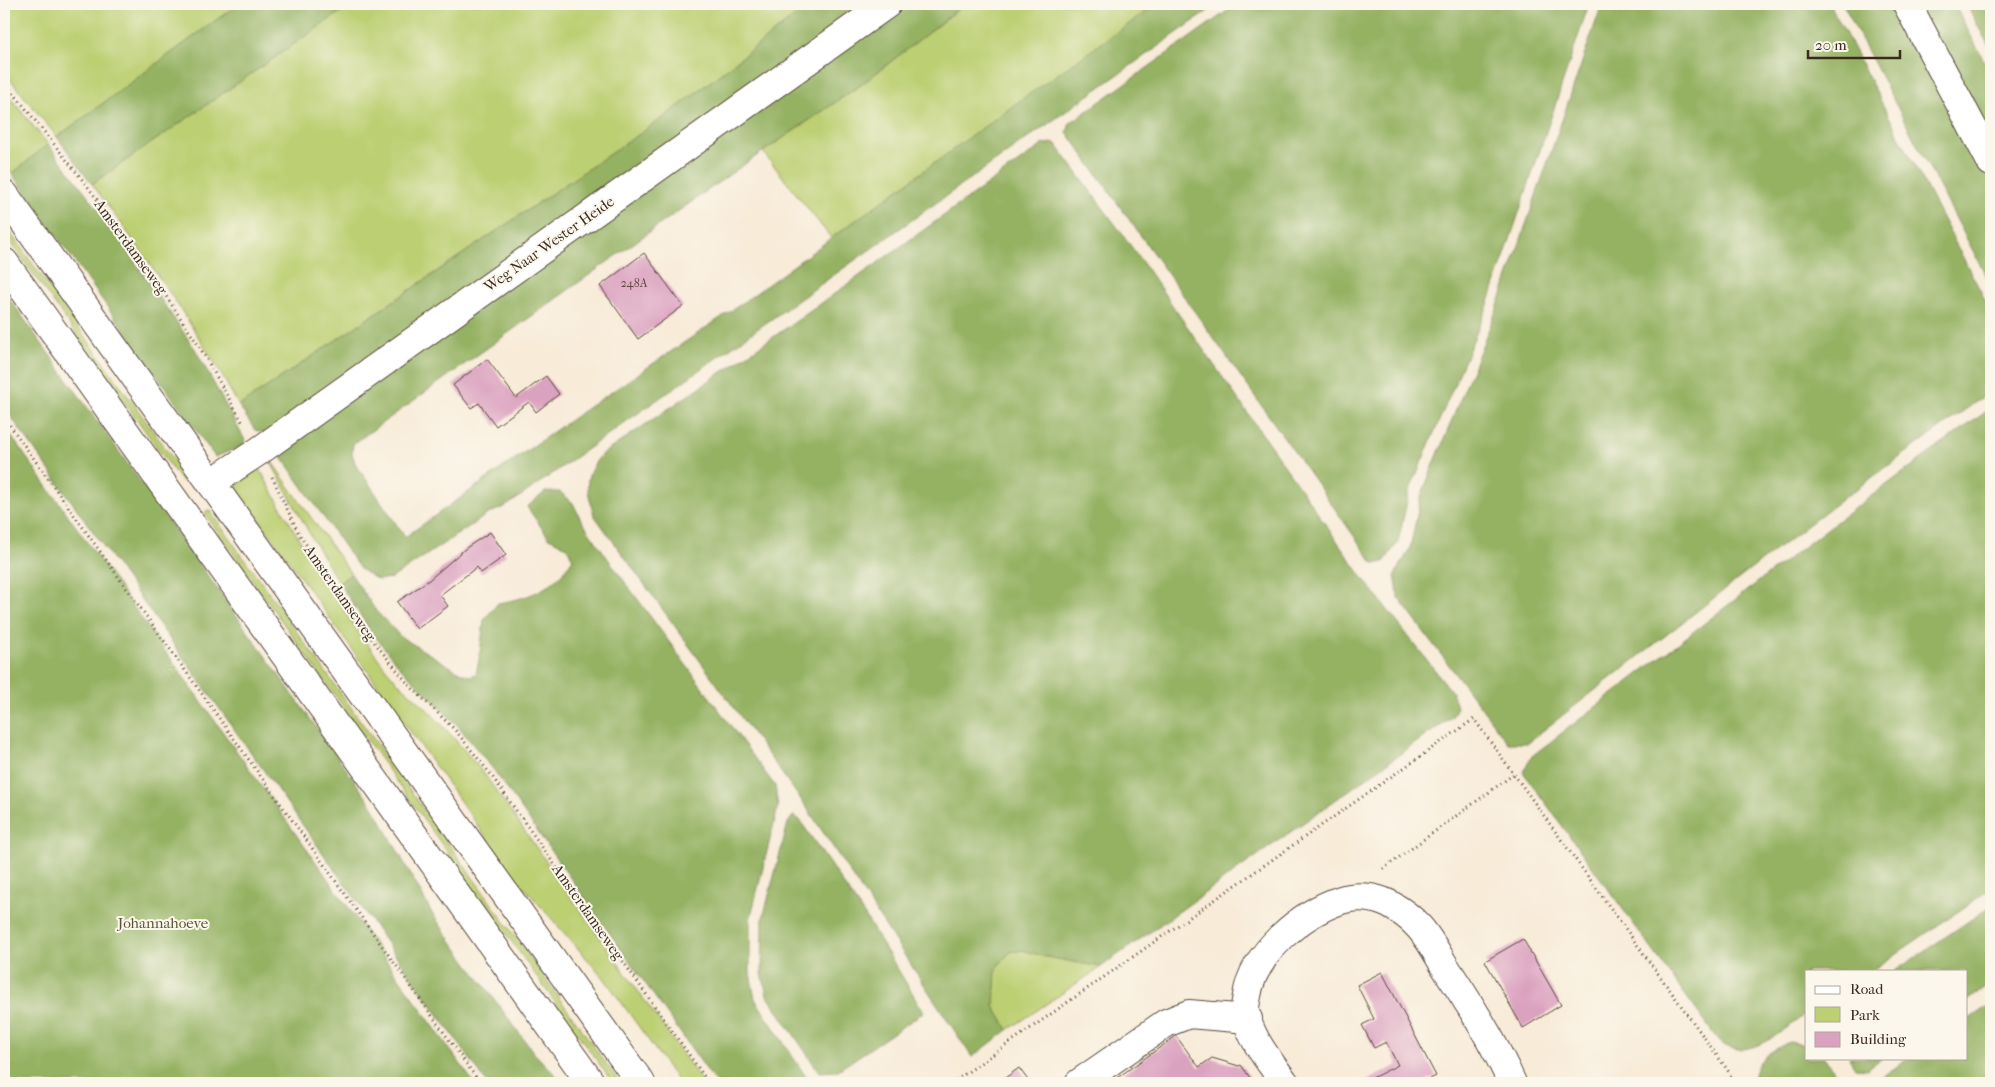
<svg xmlns="http://www.w3.org/2000/svg" width="1995" height="1087" font-family="'IM FELL French Canon',serif">
<style>
.green{fill:#bccf72;stroke:#7c7c48}
.forest{fill:#95b264;stroke:#686e41}
.building{fill:#dba2c0}
.lines{fill:none;stroke-linecap:round;stroke-linejoin:round}
.minor-casing{stroke:#57473a;stroke-width:30}
.major-casing{stroke:#57473a;stroke-width:30}
.path{stroke:#57473a;stroke-width:3;stroke-dasharray:1 4;stroke-linecap:butt}
.minor{stroke:#fff;stroke-width:28}
.major{stroke:#fff;stroke-width:28}
.labels{text-anchor:middle;dominant-baseline:central;stroke-width:4;stroke-linejoin:round;paint-order:stroke}
.number-label{font-size:12px;fill:#634846}
.street-label{font-size:15px;fill:#3b2a1e;stroke:#fbf7ec}
.park-label{font-size:15px;fill:#5b5333;stroke:#fbf7ec}
</style>
<rect width="100%" height="100%" fill="#fbf7ec"/>
<filter id="ink" filterUnits="userSpaceOnUse"><feTurbulence type="fractalNoise" baseFrequency=".02" numOctaves="2"/><feDisplacementMap in="SourceGraphic" scale="10" xChannelSelector="R" yChannelSelector="G"/><feConvolveMatrix kernelMatrix="1 2 1 2 8 2 1 2 1" color-interpolation-filters="sRGB"/></filter>
<filter id="wash" filterUnits="userSpaceOnUse"><feTurbulence type="fractalNoise" baseFrequency=".0096" numOctaves="4" result="noise"/><feDisplacementMap in="SourceGraphic" scale="20" xChannelSelector="R" yChannelSelector="G"/><feGaussianBlur stdDeviation="1.12" result="paint"/><feColorMatrix in="noise" values="0 0 0 0 0 0 0 0 0 0 0 0 0 0 0 0 0 1.4 0 .05"/><feComposite in="paint" operator="in"/></filter>
<g filter="url(#wash)">
<rect width="100%" height="100%" fill="#f8ebd8"/>
<path class="green" d="M4 4H238L57 137 4 72Z
M352 4H811L663 118 239 406C197 328 145 256 92 184Z
M965 4H1157L831 238 763 152 862 84Z
M4 90 48 144 12 174 4 163Z
M4 224 186 477 185 480 181 481 4 233Z
M267 455 351 574 339 583 313 540Z
M256 462C295 534 336 605 387 670 397 683 410 693 422 704 444 727 465 750 485 775L703 1083H679L604 978 513 875 236 487 242 476Z
M207 510 210 511 620 1083H613L205 514Z
M1023 950 1042 956 1101 967 1008 1030 994 1006 996 968 1010 952Z"/>
<path class="forest" d="M238 4H352L92 184 57 137Z
M811 4H874L267 434 255 430 239 406 663 118Z
M900 4H965L862 84 736 170 353 444 352 453 355 463 405 537 573 418 741 304 1018 102 1157 4H1218L508 505 488 514 392 578 378 580 360 569 276 449Z
M1237 4H1589L1488 305 1409 492 1398 542 1384 562 1374 564 1067 132 1070 123Z
M1602 4H1830L1991 311V391L1826 511 1527 743H1508L1399 599 1395 575 1410 548 1421 496 1497 309Z
M1843 4H1896L1991 181V285Z
M1915 4H1954L1991 74V148Z
M1966 4H1991V50Z
M1055 143 1126 239 1365 581 1452 692 1457 707 1452 717 1101 967 1042 956 1023 950 1010 952 996 968 994 1006 1008 1030 972 1057 807 808 594 515C587 487 582 479 601 455L795 322 1044 144Z
M48 144 102 214 195 349 247 444 215 457 12 174Z
M4 291 374 808 433 915 452 942 534 1053 563 1083H487L4 407Z
M1991 408V889L1871 971H1806V1014C1785 1028 1755 1057 1728 1047 1724 1046 1721 1042 1718 1040L1523 772 1532 756 1836 522Z
M4 426 474 1083H4Z
M545 492H560L573 503 581 520 611 563 775 786 778 807 750 920V973L755 999 810 1083H716L493 769 458 726 398 665 370 630 339 583 351 574 376 611 401 637 461 673 470 676 476 674 479 660 484 620 498 603C530 598 555 588 573 559L567 547 549 538 527 507Z
M793 816 799 819 865 916 924 1012 837 1071 819 1072 767 995 762 974 763 918 788 823Z
M1991 906V984L1966 1001V971H1895Z
M1991 1004V1083H1873L1909 1058H1966V1021Z
M1789 1042 1806 1045V1058H1824L1843 1083H1752C1756 1058 1768 1053 1789 1042Z
M1849 1058H1882L1867 1069 1855 1068Z"/>
<g id="blocks">
<path class="building" d="M644 253 683 306 638 339 600 286Z
M487 359 516 398 546 376 559 394 536 412 529 402 496 426 479 403 471 408 453 385Z
M490 532 506 555 481 573 477 567 440 595 448 606 417 629 397 602 429 580 466 548Z
M1523 939 1561 1005 1523 1028 1485 961Z
M1382 972 1436 1076 1422 1083H1362L1398 1065 1386 1042 1374 1048 1362 1025 1374 1019 1357 985Z
M1176 1036 1199 1067 1212 1058 1239 1066 1241 1065 1254 1083H1110Z
M1019 1068 1030 1083H998Z"/>
</g>
</g>
<g filter="url(#ink)">
<use href="#blocks" fill-opacity="0" stroke="#57473a" stroke-width="1"/>
<g class="lines">
<g class="minor-casing">
<path id="minor" d="M1907 4 1991 162
M211 483 259 451 887 4
M1079 1083 1166 1023 1189 1014 1248 1019
M1285 1083C1270 1062 1249 1037 1245 1011 1245 1006 1246 1000 1247 996 1253 953 1302 913 1341 900 1356 895 1375 897 1389 904 1400 910 1411 918 1419 927 1429 938 1437 953 1444 965 1469 1003 1494 1042 1512 1083"/>
</g>
<g class="major-casing">
<path id="major" d="M4 194 641 1083
M4 262 591 1083"/>
</g>
<path class="path" d="M4 81 88 187 156 281 199 346 244 425
M4 417 480 1083
M272 477 299 534 366 632 409 685 455 730 489 772 709 1083
M1383 869 1514 774
M952 1083 1474 719 1737 1083"/>
<use href="#minor" class="minor"/>
<use href="#major" class="major"/>
</g>
</g>
<g class="labels">
<g class="number-label">
<text x="634" y="283">248A</text>
</g>
<g class="street-label">
<text transform="translate(549 244) rotate(-35)">Weg Naar Wester Heide</text>
<text transform="translate(131 247) rotate(54)">Amsterdamseweg</text>
<text transform="translate(340 593) rotate(55)">Amsterdamseweg</text>
<text transform="translate(588 912) rotate(55)">Amsterdamseweg</text>
</g>
<g class="park-label">
<text x="163" y="923">Johannahoeve</text>
</g>
</g>
<rect width="1995" height="1087" fill="none" stroke="#fbf7ec" stroke-width="20"/>
<rect x="1805" y="970" width="162" height="90" fill="#fbf7ec" stroke="#aea59a"/>
<rect x="1815" y="986" width="25" height="8" fill="#ffffff" stroke="#aea59a"/>
<text x="1850" y="994" font-size="15" fill="#3b2a1e">Road</text>
<rect x="1815" y="1007" width="25" height="15" fill="#bccf72" stroke="#aea59a"/>
<text x="1850" y="1020" font-size="15" fill="#3b2a1e">Park</text>
<rect x="1815" y="1032" width="25" height="15" fill="#dba2c0" stroke="#aea59a"/>
<text x="1850" y="1044" font-size="15" fill="#3b2a1e">Building</text>
<path d="M1808 50v8h92v-8" fill="none" stroke="#3b2a1e" stroke-width="2.5"/>
<text x="1815" y="50" font-size="15" fill="#3b2a1e" stroke="#fbf7ec" stroke-width="4" paint-order="stroke">20 m</text>
</svg>
